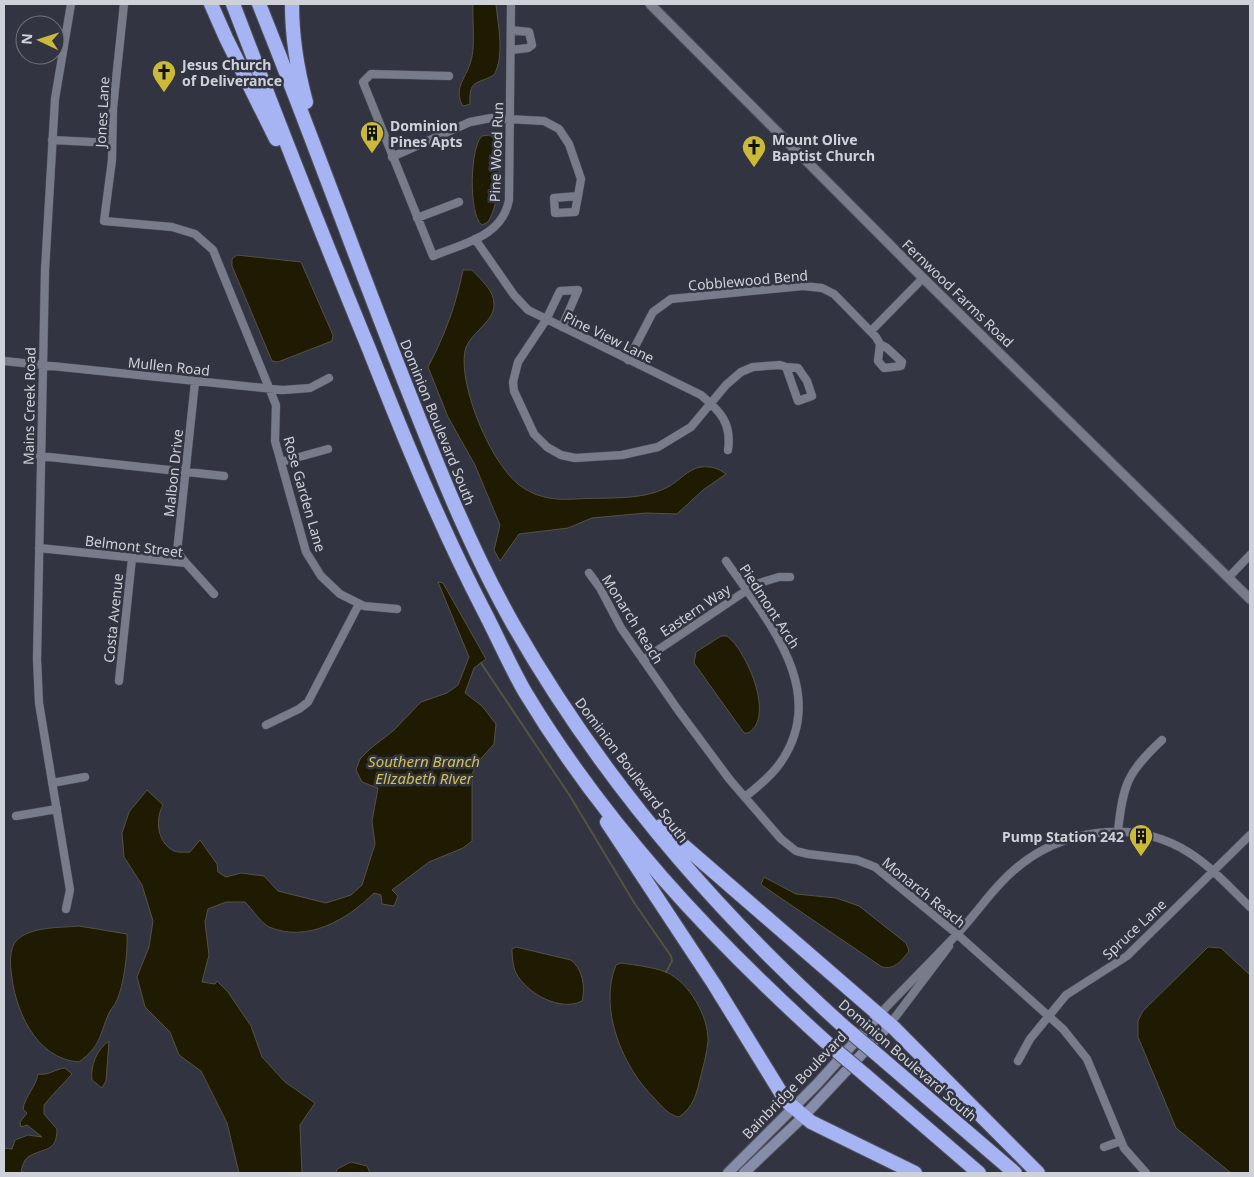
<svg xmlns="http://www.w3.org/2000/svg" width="1254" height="1177" font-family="'Noto Sans',sans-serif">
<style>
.water{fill:#1f1b03;stroke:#545243}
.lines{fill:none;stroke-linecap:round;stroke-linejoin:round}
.stream{stroke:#545243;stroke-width:2}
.minor-casing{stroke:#50525d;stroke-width:9}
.tertiary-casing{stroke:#50525d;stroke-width:11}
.secondary-casing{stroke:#50525d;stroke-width:12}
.motorway-casing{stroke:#50525d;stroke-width:16}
.minor{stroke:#787c8a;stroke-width:8}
.tertiary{stroke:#787c8a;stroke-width:9}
.secondary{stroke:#868daa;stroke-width:10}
.motorway{stroke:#a6b4f4;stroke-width:14}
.motorway-bridge-casing{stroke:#50525d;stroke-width:16;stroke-linecap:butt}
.motorway-bridge{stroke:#a6b4f4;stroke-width:14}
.labels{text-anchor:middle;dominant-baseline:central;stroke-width:5;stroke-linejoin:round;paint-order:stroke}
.poi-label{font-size:14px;font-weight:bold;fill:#cfd1d9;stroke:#323541;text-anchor:start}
.street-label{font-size:14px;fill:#cfd1d9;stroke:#323541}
.water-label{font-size:15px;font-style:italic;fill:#d1c14f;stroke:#323541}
</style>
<rect width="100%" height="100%" fill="#323541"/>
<path class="water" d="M473 4H496C498 26 505 55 494 75 476 85 469 79 470 104L464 106 462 105C454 88 465 79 470 64 476 48 472 21 473 4Z
M489 135 495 138C502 159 500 203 488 222L482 225C468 215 470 146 482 136Z
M237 255 301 262 333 335 332 341 278 362 272 361 232 266V259Z
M463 270H472C481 280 494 290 494 304 495 322 468 334 465 351 458 386 493 471 525 489 542 499 557 500 576 499 604 497 640 501 666 488 677 483 689 468 701 467 711 466 718 468 726 474L703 490 677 514 646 513 592 518 568 528 519 534 500 561 494 550 500 525 475 465 448 417 428 367C445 335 456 305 463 270Z
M438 582 443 583 486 659 474 668 465 693 482 706 496 724 494 744 478 762 472 774V841L463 848 429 862 392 890 398 896 394 906 382 904 381 895 374 893C347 920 307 943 269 927 261 923 252 909 245 902H226L208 909 205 922 209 955 202 982 215 984 217 981 228 992 251 1026 262 1057 285 1082 315 1103 300 1125 302 1173H239L227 1123 201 1071 179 1055 170 1032 145 1007 137 977 149 947 153 921 142 885 124 857 122 833 129 812 147 790 163 805C155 819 157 843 174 851 178 853 185 852 190 852L200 840 217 864 218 872 226 877 241 873 264 876 278 891 326 903 351 895 362 885 375 844 372 821 378 788 362 782 356 770 360 759 371 748 393 731 421 702 447 693 458 685 469 657Z
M721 636H727C746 650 776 717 748 733H744L694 663 696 652Z
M764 877 796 894 836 898 859 906 906 943 909 951C902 960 895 970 882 967L763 886 761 884Z
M79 926 127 934C128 951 124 985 117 1000 115 1005 111 1009 109 1013 99 1036 101 1046 79 1062 35 1059 14 1008 11 970 10 961 10 948 16 941 30 926 60 928 79 926Z
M516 947 571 960C582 968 586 987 582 1001 561 1012 527 994 516 973 513 967 512 956 512 949Z
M1208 947 1221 948 1250 975V1173H1231L1176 1128 1138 1037V1021L1143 1011Z
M621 963C636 965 652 967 666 972 689 982 709 1017 708 1041 707 1052 704 1064 701 1075 697 1092 694 1107 679 1117 668 1115 662 1106 655 1099 623 1068 598 1009 616 965Z
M109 1041 106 1081 102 1088 92 1080C90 1066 97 1049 109 1041Z
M65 1068 72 1074C62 1085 53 1094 44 1105V1114L57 1129C57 1153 44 1147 28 1157 24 1160 22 1167 21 1171L26 1173H4V1148L12 1149 15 1140 28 1135 42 1137 27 1125 21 1127 20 1122 27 1113 23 1109C25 1096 36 1087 38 1074 48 1076 55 1069 65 1068Z
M351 1162 367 1166 370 1173H336L337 1169Z"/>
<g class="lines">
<path class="stream" d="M481 663 570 796 635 904 671 956 672 961 666 972"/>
<g class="minor-casing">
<path id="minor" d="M124 4 113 108 112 160 104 221 172 227 195 234 213 250 276 405 275 441 306 552 321 576 340 594 364 606 397 609
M511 50 528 48 532 45 529 32 511 30
M449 76 371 74 363 82 433 256C464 243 502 237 509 200L511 4
M52 140 112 143
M392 157 470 122 491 118 544 121 559 129 569 144 581 179 578 196 554 198 555 213 575 212 578 196
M417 218 459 202
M475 239 514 295 528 310 701 395C720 411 732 423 728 450
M562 327 578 290 560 291 546 320 518 362 513 382 514 391 534 434 547 447 561 455 575 458 622 455 658 447 691 427 726 385 741 372 753 367 780 365 786 367 798 401 812 396 807 381 798 368 786 367
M871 331 923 278
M628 360 653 312 671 299 803 286 822 288 834 294 876 337 880 344 878 361 884 368 901 366 902 362 887 348 880 344
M4 361 283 390 310 388 329 378
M40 456 224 476
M281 462 328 449
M39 548 186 563 214 594
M726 561C766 619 833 693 778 766 769 778 757 787 745 797
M186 563 177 552 195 382
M589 573 600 588 621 628 678 710 730 780 781 839 796 851 808 854 857 860 875 867 957 934 1063 1029 1087 1059 1124 1148 1146 1173
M1228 578 1250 555
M643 660 756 584 779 577H790
M119 681 132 558
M266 725 299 709 308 702 359 604
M52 783 85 777
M16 816 57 809
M1118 831C1123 783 1128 772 1162 740
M66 909 70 890 39 703 37 659 45 270 55 99 71 4
M879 1015C905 987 932 961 958 933 977 913 992 889 1013 871 1060 829 1133 818 1188 852 1211 866 1231 889 1250 907
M890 1024 949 946
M1018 1061 1030 1039 1066 995 1127 956 1250 835
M1104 1147 1121 1141"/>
</g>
<g class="tertiary-casing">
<path id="tertiary" d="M650 4 923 278 1250 599"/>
</g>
<g class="secondary-casing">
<path id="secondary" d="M728 1173 817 1084 879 1015
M744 1173 803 1117 890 1024"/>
</g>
<g class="motorway-casing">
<path id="motorway" d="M211 4 226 38 276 139
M233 4C277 119 322 235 369 349 404 438 440 526 484 611 498 638 510 666 525 692 605 825 712 939 826 1042
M259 4C309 128 354 254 403 378 436 462 469 546 513 624 600 777 711 907 842 1025
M292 4C292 38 297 69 306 102
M607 822 714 984 786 1101 811 1122 915 1173
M661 826 893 1027 1038 1173
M880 1057 1015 1173
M864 1074 979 1173"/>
</g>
<use href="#minor" class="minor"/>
<use href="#tertiary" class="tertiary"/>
<use href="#secondary" class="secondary"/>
<use href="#motorway" class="motorway"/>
<g class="motorway-bridge-casing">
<path id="motorway-bridge" d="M842 1025 880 1057
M826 1042 864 1074"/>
</g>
<use href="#motorway-bridge" class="motorway-bridge"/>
</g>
<defs>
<g id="church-pin" transform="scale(1.25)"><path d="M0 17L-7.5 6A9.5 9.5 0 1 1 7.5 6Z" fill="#cbba39" stroke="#323541"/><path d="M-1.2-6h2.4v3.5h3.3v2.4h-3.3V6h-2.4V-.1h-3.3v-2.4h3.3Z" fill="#111"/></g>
<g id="building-pin" transform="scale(1.25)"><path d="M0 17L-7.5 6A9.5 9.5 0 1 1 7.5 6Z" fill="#cbba39" stroke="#323541"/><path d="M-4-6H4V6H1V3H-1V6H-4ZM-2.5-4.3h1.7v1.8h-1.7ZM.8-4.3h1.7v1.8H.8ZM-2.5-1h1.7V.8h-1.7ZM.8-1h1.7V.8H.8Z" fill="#111"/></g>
</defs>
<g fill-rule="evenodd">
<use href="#church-pin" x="164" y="72"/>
<use href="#building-pin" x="372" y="133"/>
<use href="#church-pin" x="754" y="147"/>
<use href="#building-pin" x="1141" y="836"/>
</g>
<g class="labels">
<g class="poi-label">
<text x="182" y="64">Jesus Church<tspan x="182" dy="16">of Deliverance</tspan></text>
<text x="390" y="125">Dominion<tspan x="390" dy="16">Pines Apts</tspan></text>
<text x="772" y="139">Mount Olive<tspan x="772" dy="16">Baptist Church</tspan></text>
<text x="1124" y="836" text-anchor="end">Pump Station 242</text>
</g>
<g class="street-label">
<text transform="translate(102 112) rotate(-87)">Jones Lane</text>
<text transform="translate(496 152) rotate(-88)">Pine Wood Run</text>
<text transform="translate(748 280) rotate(-5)">Cobblewood Bend</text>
<text transform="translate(958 293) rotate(44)">Fernwood Farms Road</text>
<text transform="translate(609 337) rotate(26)">Pine View Lane</text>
<text transform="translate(169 366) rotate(6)">Mullen Road</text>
<text transform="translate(29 406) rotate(-89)">Mains Creek Road</text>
<text transform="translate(438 422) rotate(68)">Dominion Boulevard South</text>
<text transform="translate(173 473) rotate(-84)">Malbon Drive</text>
<text transform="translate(305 494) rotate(74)">Rose Garden Lane</text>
<text transform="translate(134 546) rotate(7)">Belmont Street</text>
<text transform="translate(770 606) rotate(57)">Piedmont Arch</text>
<text transform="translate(695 610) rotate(-34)">Eastern Way</text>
<text transform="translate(113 618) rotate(-84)">Costa Avenue</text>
<text transform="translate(633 619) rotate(58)">Monarch Reach</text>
<text transform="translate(632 770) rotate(53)">Dominion Boulevard South</text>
<text transform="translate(924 892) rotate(39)">Monarch Reach</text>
<text transform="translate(1134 929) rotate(-43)">Spruce Lane</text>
<text transform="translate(908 1060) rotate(41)">Dominion Boulevard South</text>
<text transform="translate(794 1085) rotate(-46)">Bainbridge Boulevard</text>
</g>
<g class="water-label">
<text x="424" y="761">Southern Branch<tspan x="424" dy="17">Elizabeth River</tspan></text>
</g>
</g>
<rect width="1254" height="1177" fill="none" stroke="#cfd1d9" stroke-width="10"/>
<g transform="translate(40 40) rotate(274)"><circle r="24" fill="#323541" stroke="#71737e"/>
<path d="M0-4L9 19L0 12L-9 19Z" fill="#cbba39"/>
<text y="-8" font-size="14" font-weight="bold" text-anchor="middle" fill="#cfd1d9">N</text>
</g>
</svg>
